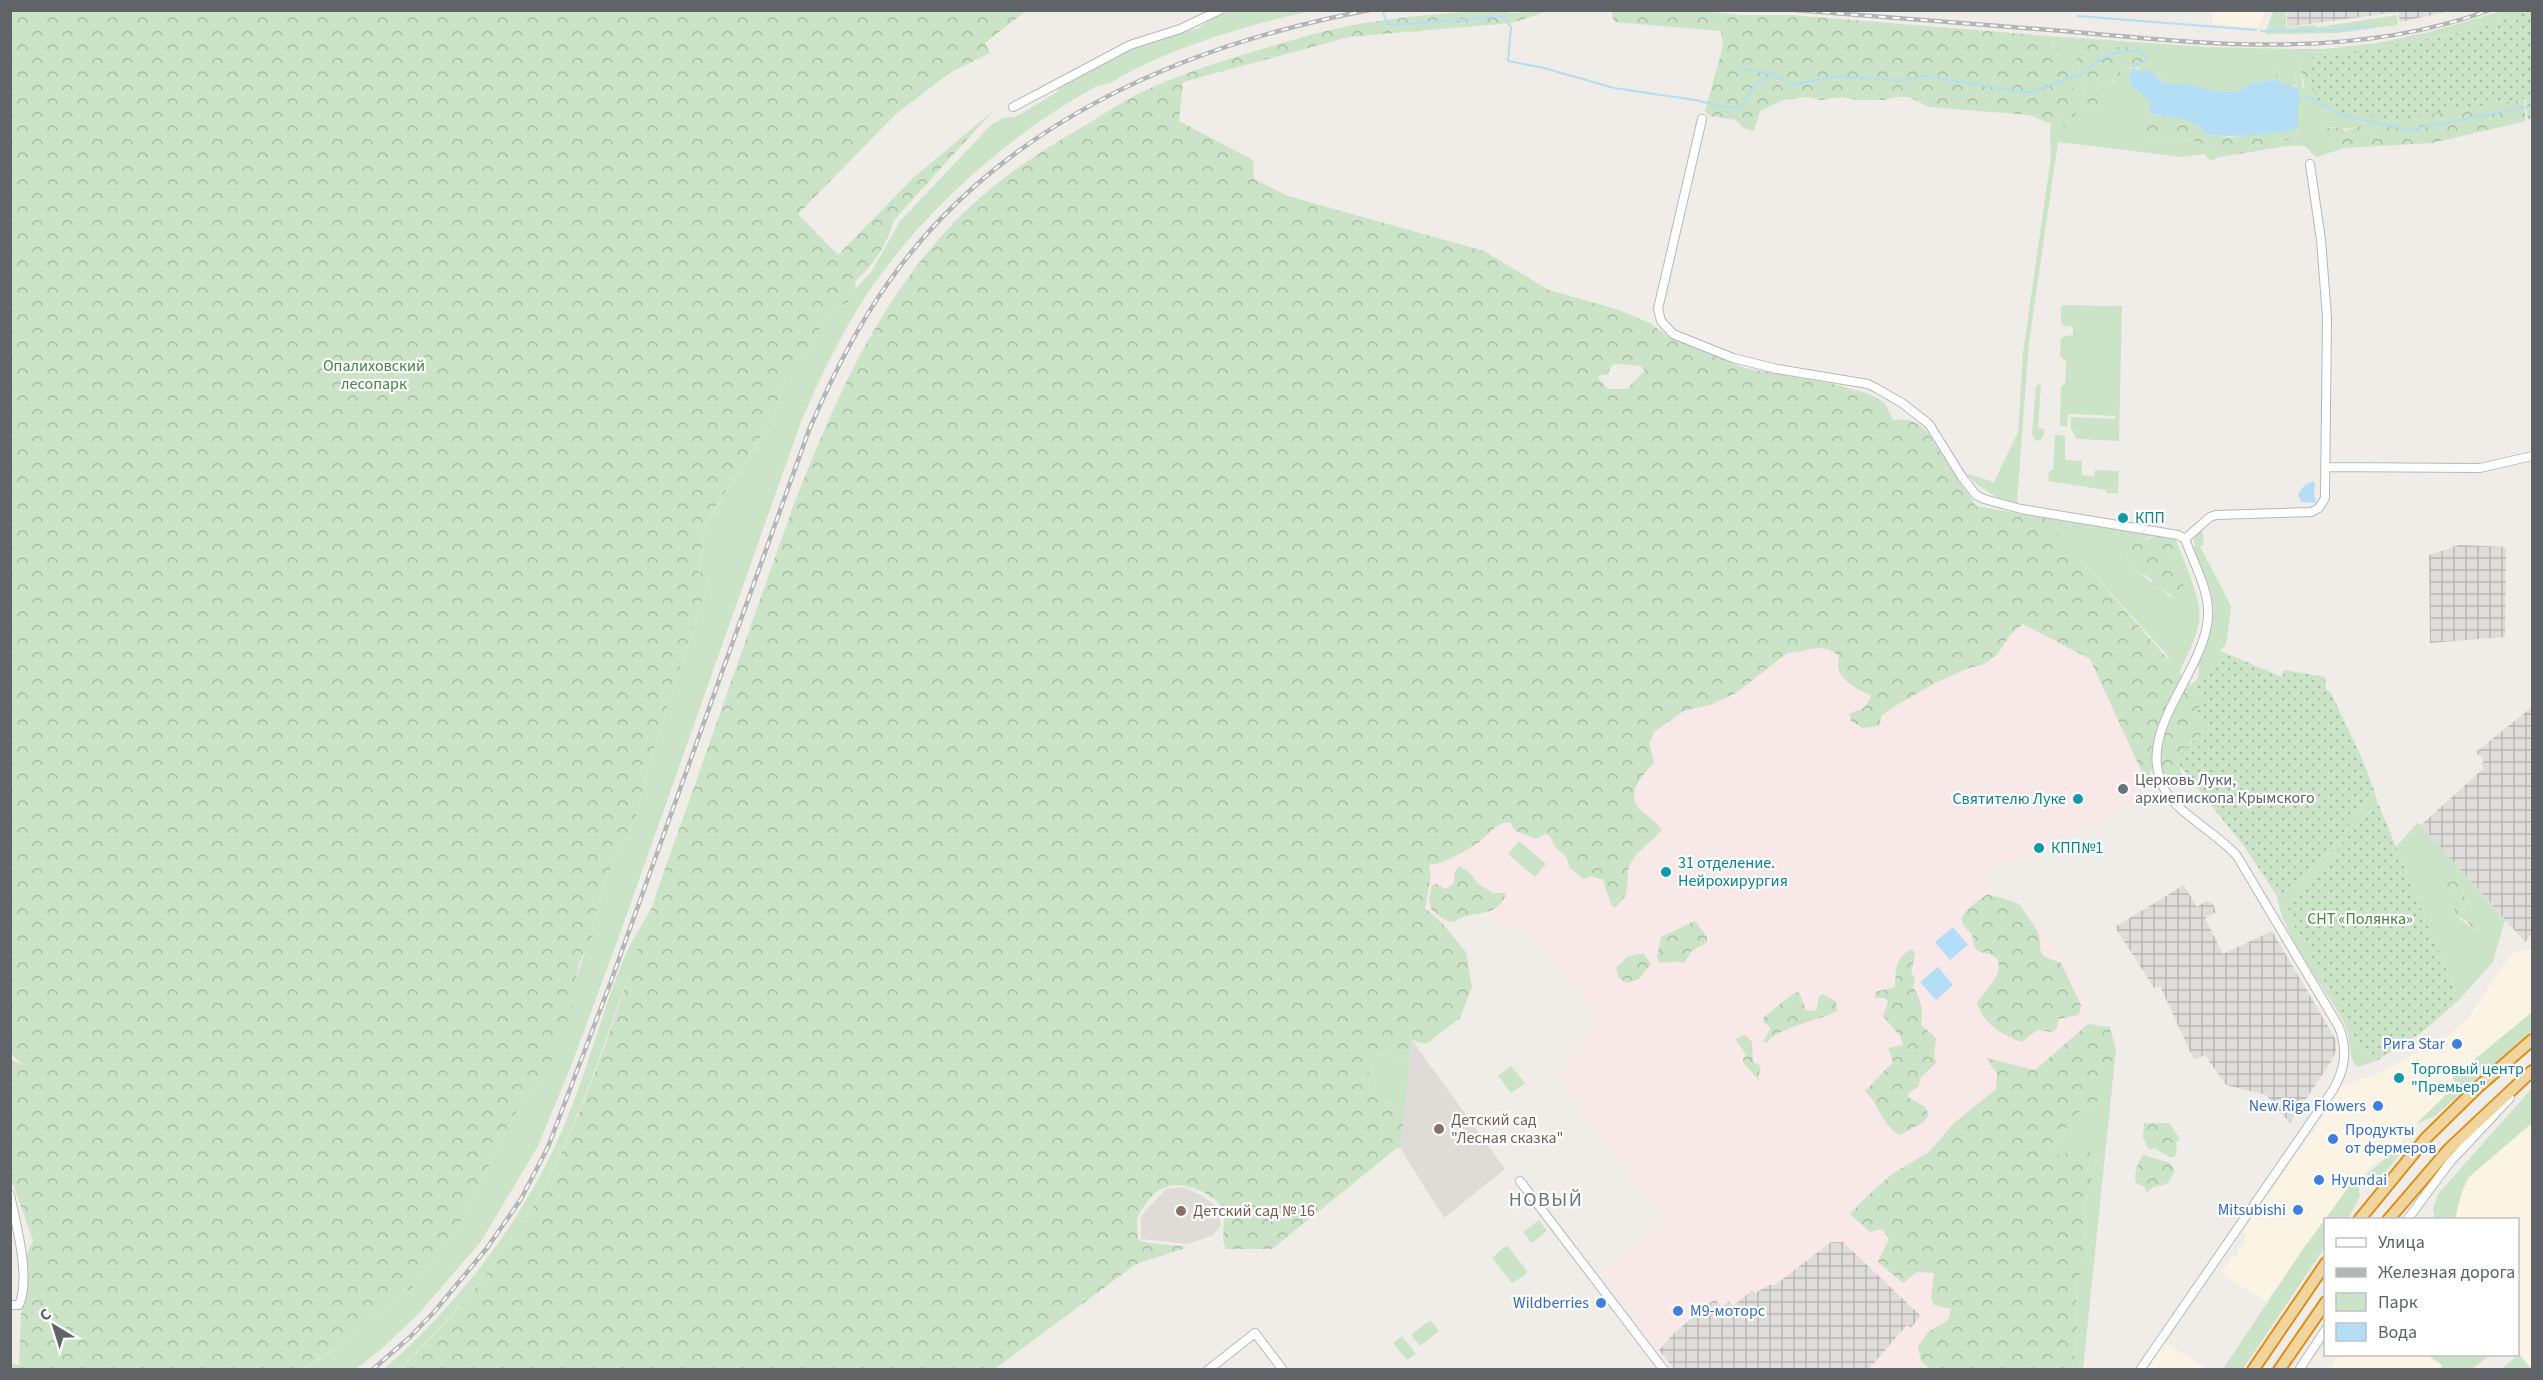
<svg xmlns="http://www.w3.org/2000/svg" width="2543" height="1380" font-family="'Source Sans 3',sans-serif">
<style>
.commercial{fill:#fbf3e3}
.industrial{fill:url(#industrial-grid)}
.education{fill:#dfdcd7}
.medical{fill:#f9e8e8}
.green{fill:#cbe4c8;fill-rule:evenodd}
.forest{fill:url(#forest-crowns);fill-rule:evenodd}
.garden{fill:url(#garden-dots)}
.water{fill:#b3def5}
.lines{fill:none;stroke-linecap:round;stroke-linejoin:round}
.stream{stroke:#b3def5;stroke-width:2}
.minor-casing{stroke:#b5b8bb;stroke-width:10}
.highway-casing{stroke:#dc8f1c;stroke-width:14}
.minor{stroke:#fff;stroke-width:8}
.highway{stroke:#f1d59e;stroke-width:10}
.rail-casing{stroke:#b4b5b5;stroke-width:4.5}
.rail{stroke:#fff;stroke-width:2;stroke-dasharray:7;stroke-linecap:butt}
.culture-dot{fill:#0f9aa8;stroke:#fff;stroke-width:2}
.worship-dot{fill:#6b7280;stroke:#fff;stroke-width:2}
.shop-dot{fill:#3f7fe0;stroke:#fff;stroke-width:2}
.education-dot{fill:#8d6e63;stroke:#fff;stroke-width:2}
.labels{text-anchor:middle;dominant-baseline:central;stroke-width:4.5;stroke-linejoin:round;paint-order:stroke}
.park-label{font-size:16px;fill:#448441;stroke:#fff}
.culture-label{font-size:16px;fill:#0d838f;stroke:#fff;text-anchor:start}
.worship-label{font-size:16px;fill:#5b616d;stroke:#fff;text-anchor:start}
.shop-label{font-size:16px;fill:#366cbe;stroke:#fff;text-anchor:end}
.education-label{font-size:16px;fill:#785e54;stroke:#fff;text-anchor:start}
.quarter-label{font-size:20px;letter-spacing:1.5px;fill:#717579;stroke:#fff}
</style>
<defs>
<pattern id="industrial-grid" width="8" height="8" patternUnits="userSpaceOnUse" patternTransform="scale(1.5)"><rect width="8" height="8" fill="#dfddda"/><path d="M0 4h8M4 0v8" fill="none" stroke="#b8b7b5"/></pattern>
<pattern id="forest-crowns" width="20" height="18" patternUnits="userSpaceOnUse" patternTransform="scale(1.5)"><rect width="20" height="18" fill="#cbe4c8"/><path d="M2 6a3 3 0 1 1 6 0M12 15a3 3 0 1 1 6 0" fill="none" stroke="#a8bca6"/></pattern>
<pattern id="garden-dots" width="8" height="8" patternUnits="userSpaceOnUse" patternTransform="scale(1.5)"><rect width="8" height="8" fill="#cbe4c8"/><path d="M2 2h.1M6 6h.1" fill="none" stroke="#a8bca6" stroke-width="1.8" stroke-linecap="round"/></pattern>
</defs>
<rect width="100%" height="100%" fill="#f0ede9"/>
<path class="commercial" d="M2213 11V10L2266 11 2258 28 2213 24Z
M2532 949V1012L2453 1078 2457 1083 2394 1149 2351 1183 2266 1302 2221 1273 2233 1256H2237L2238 1248 2244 1245 2246 1231 2244 1229 2321 1120 2324 1115 2323 1113 2340 1087 2379 1073 2423 1049 2427 1052 2467 1020 2504 964 2515 952Z
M2532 1123V1369L2518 1352V1220H2438L2469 1177Z
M2165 1342 2207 1369H2147Z
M2340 1354 2435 1355 2447 1370H2332L2330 1368Z"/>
<path class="industrial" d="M2287 11V10L2450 11 2400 22 2398 12 2287 27Z
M2459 545 2506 547 2505 637 2430 643 2429 555Z
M2532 707V934L2525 942 2421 825 2484 768 2481 764 2484 761 2476 752Z
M2184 885 2197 907 2206 901 2213 904 2216 912 2205 918 2223 954 2272 931 2336 1040V1050L2332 1060 2290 1123 2266 1095 2226 1085 2205 1055 2194 1060 2160 986 2154 988 2115 927Z
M1831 1242H1843L1921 1316 1911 1328 1907 1325 1869 1369H1674L1659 1350 1674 1333 1712 1300H1716L1722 1307 1729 1301 1733 1306 1752 1290 1755 1293 1769 1285H1775Z"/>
<path class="education" d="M1412 1040 1505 1169 1444 1218 1400 1148Z
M1183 1187 1201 1195 1215 1205 1221 1225 1213 1235 1188 1244 1141 1239V1216L1166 1189Z"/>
<path class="medical" d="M2023 624 2090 659 2146 781 2143 796 2135 805 2058 838 2059 841 2051 845 2052 848 2030 857 2027 853 1999 864 1986 875 1984 885 1988 891 2020 903 2051 942 2079 984 2088 1024 2110 1027 2113 1031 2116 1049 2113 1084 2083 1369H1869L1907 1325 1911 1328 1921 1316 1843 1242H1831L1774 1285H1769L1755 1293 1752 1290 1733 1306 1729 1301 1722 1307 1716 1300 1712 1301 1674 1333 1659 1350 1600 1272 1666 1221 1557 1076 1585 1043 1579 1035 1600 1018 1537 939 1493 918 1475 896 1442 923 1425 908 1413 833 1598 671Z"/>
<path class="green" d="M1228 11H1312C1250 24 1166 49 1112 82 1107 85 1100 84 1095 87 1018 130 946 191 892 260 854 307 825 366 801 422L621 931 571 1066 538 1146 480 1243 420 1312 385 1346 356 1369 303 1370C325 1352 369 1333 381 1308L388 1306 412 1288 463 1219 516 1112 545 1078 586 948 593 940 594 919 608 873 634 823 652 755 710 577 699 573 705 525 773 418 786 375 805 359 827 313 848 302 856 288 871 272 901 220 991 125 1003 118 1015 117 1057 92 1060 85 1133 46 1199 28 1217 15Z
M2273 11H2286V28L2313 25 2319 27 2397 15 2398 25 2337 33 2265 34Z
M2502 11H2528L2473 30 2407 43 2314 57 2324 49 2377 43 2429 32Z
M2048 36 2207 47 2297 49 2293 53 2300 66 2303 88 2322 100 2395 115 2371 133 2364 131 2361 126C2344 132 2341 126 2325 128L2327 141 2345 148 2316 157 2305 146H2286L2245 153 2250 146 2293 139 2298 134 2296 74 2278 66 2276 80 2253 83 2237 92 2214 91 2188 84H2166L2156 75 2133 72 2130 85 2151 102 2148 108 2151 114H2147V137L2192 141 2211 146 2219 157 2210 161 2205 154 2183 157 2058 142 2029 343 2017 503C1994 498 1982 490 1965 473L1994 482 2018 432 2023 353 2051 157C2051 147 2049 131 2051 124L2065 115 2053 48 2054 39ZM2101 50H2107L2141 69 2124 68 2114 82 2103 83 2101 88 2103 108 2091 110 2076 101 2084 95 2085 82 2078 79 2080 65Z
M2065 305 2122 306 2119 441 2076 439 2071 428V417L2115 419 2116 400 2115 416 2068 414 2067 426H2060L2061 387 2065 383 2066 361 2060 356 2061 338 2065 336 2073 335V327L2064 326 2061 322V307Z
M2041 383 2038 428 2044 429V435L2039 441 2035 440 2032 434 2036 386Z
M2055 434 2065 436V460L2082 461V475L2094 477 2095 470 2119 471 2118 493H2106V490L2048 481 2049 471 2053 470Z
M2045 515 2091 526 2175 537C2183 560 2203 599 2199 622 2196 640 2186 657 2179 674L2165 653 2044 519ZM2160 536 2176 554 2172 598 2131 566 2126 555 2149 537Z
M2202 529 2204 545 2200 546 2231 606 2227 639 2225 646 2220 650 2223 652 2221 656 2193 689 2190 686 2198 678 2199 669 2197 666 2214 612 2210 589 2192 549 2195 546C2192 538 2196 534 2202 529Z
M2374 790 2378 803 2292 900 2287 913 2361 1048 2376 1061 2357 1067C2348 1058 2351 1036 2344 1023 2323 982 2284 942 2277 896 2318 872 2347 829 2374 790Z
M2417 823 2421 825 2505 920 2493 962 2459 1000 2396 847ZM2449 882 2464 889 2463 895 2471 903 2470 913 2472 915 2473 930C2467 921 2458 920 2453 912L2455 906 2454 895 2447 893Z
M1519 841 1546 864 1535 877 1508 854Z
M651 908C642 943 628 977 616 1011 595 1071 573 1132 543 1188 507 1256 454 1315 400 1369L383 1370C455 1306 515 1232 556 1144 584 1084 599 1018 625 956 632 940 643 924 651 908Z
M2532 1012V1031L2435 1116 2416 1124 2457 1084 2452 1078Z
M2110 1027 2116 1049 2083 1369H2073L2077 1329 2076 1282 2087 1259 2084 1209 2098 1157H2060L2053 1146 2082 1108 2095 1104V1079L2109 1061 2114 1049Z
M1381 1054 1392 1055 1409 1066 1405 1109 1374 1097C1364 1076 1367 1072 1381 1054Z
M1511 1066 1525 1083 1511 1093 1498 1076Z
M2532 1088V1123L2469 1177 2462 1191 2455 1219H2435L2433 1209 2438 1194Z
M2405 1142 2406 1147 2373 1187H2368L2367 1174Z
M2353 1179 2358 1184 2360 1196 2349 1217 2346 1219 2326 1220 2325 1247 2243 1369H2223L2303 1249 2351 1184 2346 1180Z
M1539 1220 1547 1231 1532 1243 1523 1232Z
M1508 1246 1527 1271 1525 1275 1512 1283 1492 1258 1504 1247Z
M1430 1320 1439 1331 1420 1346 1411 1335Z
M1402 1336 1416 1354 1407 1360 1393 1343Z
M2519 1354 2531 1369H2501Z
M2427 1355H2490L2472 1369H2440L2442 1365Z"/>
<path class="forest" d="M1498 10 1511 13 1549 11 1512 23 1349 37 1183 82 1179 121 1253 160 1254 179 1288 196 1484 251 1549 290 1619 310 1650 323 1667 336 1745 368 1829 383 1870 394 1885 403 1893 420C1909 418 1917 421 1927 432L1976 506 2044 518 2205 701 2206 729C2188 745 2175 750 2182 776L2175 779 2153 768 2146 781 2090 659 2023 624 2010 635 1997 655 1982 665 1969 668 1937 682 1897 705 1882 715 1879 726 1863 728 1851 721 1849 714C1861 707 1864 713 1871 696 1854 687 1833 678 1839 656 1821 640 1807 653 1787 653L1736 693 1710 705 1684 711 1655 731 1649 743 1654 762C1640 779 1622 796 1645 814 1652 819 1656 822 1662 830 1653 841 1640 848 1632 861 1625 871 1629 882 1626 893 1625 899 1618 904 1615 908L1611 905 1603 880 1592 876 1583 879 1570 868 1566 857 1554 846 1550 836 1545 834 1536 839 1516 831 1510 823C1496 821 1489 835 1479 842 1467 850 1443 865 1429 865L1431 875 1425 908 1442 923 1466 952 1472 987 1460 1018 1426 1044 1412 1040 1409 1066 1392 1055 1381 1054C1367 1072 1364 1076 1374 1097L1405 1109 1400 1148H1397L1272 1249H1226C1219 1235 1229 1218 1219 1204 1215 1198 1204 1192 1196 1189 1175 1181 1158 1185 1145 1205 1143 1209 1139 1213 1138 1217 1136 1223 1138 1233 1138 1240L1148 1243 1183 1246 1186 1248 1136 1264 995 1369 400 1370C455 1315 507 1255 544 1187 595 1091 625 983 661 880 706 754 750 627 795 501 833 405 874 310 945 232 986 187 1032 156 1084 126 1101 116 1118 104 1136 95 1172 77 1210 65 1248 53 1286 42 1326 29 1365 23 1409 16 1454 12 1498 10ZM1616 364 1640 366 1645 370 1627 389H1608L1598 378 1600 375H1607L1612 365Z
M1692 10 1741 15H1792L2048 36 2054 39 2053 48 2072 50 2074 105 2065 115 2051 124 2029 115 1929 107 1909 97H1895L1884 100H1857L1842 97 1821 100 1807 97 1784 100 1760 111 1754 131 1743 128 1736 120 1710 116 1705 111 1723 46 1721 31 1614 22 1611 11Z
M11 11H1026L985 43 990 53 951 72 896 114 798 214 838 255 913 178 993 111 894 220C888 242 873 267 855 281L856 288 848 302 827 313 805 359 786 375 773 418 705 524 699 572 710 577 652 755 634 823 608 873 594 919 593 940C581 953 573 977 578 994L545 1078 516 1112 463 1219 412 1288 388 1306 381 1308C369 1333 325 1352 303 1369H11V1364L19 1365 21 1313 25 1299 27 1253 33 1241 12 1181 11 1060 22 1064 11 1054Z
M2094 41 2101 50H2107L2112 47H2144C2149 55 2155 58 2149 67L2124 68C2115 80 2120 81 2103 83L2101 88 2106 91 2102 108 2091 110 2076 101 2077 94 2084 95 2085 82 2078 79 2080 65 2077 60 2076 43Z
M2297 49H2324L2313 59 2322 100 2320 104 2313 101V93L2306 95 2300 66 2293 53Z
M2281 65C2292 68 2296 73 2298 83L2292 87 2276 80 2277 68Z
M2523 94 2526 121 2433 143 2345 148 2327 141 2318 134 2316 127 2319 123 2325 128H2342L2345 131 2361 126 2364 131 2371 133 2395 115Z
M2072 111 2079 115 2082 129 2079 131 2062 126Z
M2147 114C2168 117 2194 116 2208 135L2230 137 2297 129 2298 134 2293 139 2250 146 2245 153 2219 157 2211 146 2192 141 2147 137 2141 133 2140 127Z
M2155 536H2160L2168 544H2173C2174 561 2194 583 2176 598L2153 584 2151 579 2131 566 2126 555 2121 552 2119 547 2135 542 2140 543Z
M1459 866C1473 873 1470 874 1479 884 1483 888 1488 888 1492 893H1506C1500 915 1480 912 1463 917 1459 918 1456 922 1451 922 1444 921 1436 913 1431 909L1429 899 1432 885 1437 884 1446 889 1454 883V873Z
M2459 881 2464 885 2463 895 2471 903 2470 913 2484 922 2485 926 2479 931 2473 929 2467 921 2454 915V895L2447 893 2445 887 2449 882Z
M1988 894 2017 903 2021 906C2025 914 2034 924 2037 931 2046 953 2030 952 2061 963L2081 1005 2079 1015 2058 1019 2057 1028 2053 1032 2037 1030 2022 1042C2000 1034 1985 1025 1977 1003 1983 993 1999 977 1999 967 1999 951 1983 956 1976 949 1972 945 1974 940 1972 935 1970 931 1965 929 1963 924 1957 912 1980 900 1988 894Z
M1695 921 1707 937V942L1692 951 1684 963C1673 960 1668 964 1659 962L1657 957 1661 937Z
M1912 949 1915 954 1911 973 1915 977 1913 987C1921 1000 1924 1010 1921 1025L1936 1038 1934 1054 1936 1063 1921 1077 1918 1087 1909 1092 1908 1097 1925 1107 1929 1116 1921 1124 1899 1135C1882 1125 1879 1104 1865 1091L1893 1062 1888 1048 1903 1045 1900 1036 1883 1016 1888 1002 1885 998H1875V992L1895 987C1896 969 1894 958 1912 949Z
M1643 953 1651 964 1639 979 1627 983 1619 978 1616 968 1627 957Z
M1799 992 1806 1010 1816 1011 1819 996 1823 994 1836 1001 1837 1011C1821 1020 1773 1029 1767 1043L1763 1041 1771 1028 1763 1022 1764 1017 1794 993Z
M2088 1024 2110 1027 2114 1049 2113 1061H2109L2095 1079 2104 1092 2095 1104 2082 1108 2053 1146 2060 1157 2078 1146 2098 1157 2084 1209 2087 1259 2076 1282 2077 1329 2073 1369H1930L1921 1361 1918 1347 1928 1332 1948 1320 1951 1309 1934 1305 1931 1297 1934 1273 1917 1272 1903 1283 1878 1262 1889 1239 1882 1229 1870 1232 1850 1214 1864 1199 1892 1174 1929 1152 1954 1123 1996 1089 1997 1074 1986 1058 2035 1070Z
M1745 1035 1752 1042 1753 1061 1761 1067 1758 1077 1760 1081 1744 1064 1743 1059 1746 1055 1735 1039Z
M2144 1123H2169L2180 1139 2176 1143 2177 1153 2174 1157H2169L2155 1148 2149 1150 2143 1138Z
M2143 1155 2170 1163 2175 1171 2167 1184 2153 1187 2146 1193 2145 1187 2136 1183C2133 1173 2138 1163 2143 1155Z"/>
<path class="garden" d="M2528 10 2532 11V118L2528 120 2525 99 2446 111 2401 121 2341 112 2315 99 2308 58 2407 43 2473 30Z
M2223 652 2282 677 2284 670 2325 677 2326 690 2330 691 2360 754 2374 790C2347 829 2318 872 2277 896L2244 846 2178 764 2182 751 2206 729 2195 711 2205 701 2193 689Z
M2378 803 2459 1000 2421 1033 2376 1061 2361 1048 2287 913 2292 900Z"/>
<path class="water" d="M2149 70 2166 84H2188L2214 91 2237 92 2253 83 2276 80 2292 87 2296 86 2301 98 2298 102V127L2297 129C2267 134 2238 138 2208 135 2194 117 2172 118 2151 114L2148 108 2151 102 2130 85 2129 73Z
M2313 481 2315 484 2314 494 2316 503 2301 502 2298 494 2305 485Z
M1953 927 1968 945 1950 960 1935 942Z
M1938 967 1953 985 1936 1000 1920 982Z"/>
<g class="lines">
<path class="stream" d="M1382 10 1388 24 1394 25 1503 16 1511 27 1508 61 1544 68 1614 88 1695 100 1730 108 1743 106 1754 86 1773 74
M2078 16 2256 30
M2261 31 2332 30 2375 26
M1740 68 1773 74 1792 85 1832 77 1906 80 1926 76 2029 93 2084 73 2095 63 2114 53 2137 50 2146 57 2145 62 2133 66 2134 73
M2306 97 2342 115 2408 130 2532 106"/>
<g class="minor-casing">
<path id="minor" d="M1013 107 1130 45 1180 29 1220 10
M1702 119 1658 309 1661 321 1673 334 1733 358 1777 369 1868 384 1876 388 1902 403 1929 424 1962 477 1976 495 1984 499 2021 509 2178 535 2185 539C2194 564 2210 591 2208 618 2203 676 2131 734 2166 792 2178 813 2218 834 2237 856L2339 1027C2348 1050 2345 1069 2333 1090L2140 1370
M2325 467 2480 468 2532 456
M2185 539 2210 517 2216 515 2311 512 2319 508 2325 498 2327 317 2321 240 2310 164
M1520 1181 1664 1370
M10 1195C16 1224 31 1277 19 1305H10
M2407 1220 2450 1162 2510 1098
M1208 1370 1255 1333 1283 1370
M2299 1370 2326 1329"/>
</g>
<g class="highway-casing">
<path id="highway" d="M2359 1220 2427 1137 2477 1088 2532 1040
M2388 1220 2449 1149 2532 1071
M2253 1370 2326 1263
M2279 1370 2326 1302"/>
</g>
<use href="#minor" class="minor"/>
<use href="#highway" class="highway"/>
<g class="rail-casing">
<path id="rail" d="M1795 10C1884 17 1973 24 2063 31 2207 44 2350 61 2490 10
M372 1370 410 1337 434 1312 487 1248 521 1199 548 1147 610 984 809 430C831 379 856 328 888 283 1000 123 1184 45 1370 10"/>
</g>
<use href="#rail" class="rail"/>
</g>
<g class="culture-dot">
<circle cx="2123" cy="518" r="6"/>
<circle cx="2078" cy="799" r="6"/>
<circle cx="2039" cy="848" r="6"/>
<circle cx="1666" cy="872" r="6"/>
<circle cx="2399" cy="1078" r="6"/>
</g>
<circle class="worship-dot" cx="2123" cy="789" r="6"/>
<g class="shop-dot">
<circle cx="2457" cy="1044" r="6"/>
<circle cx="2378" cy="1106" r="6"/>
<circle cx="2333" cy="1139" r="6"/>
<circle cx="2319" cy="1180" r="6"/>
<circle cx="2298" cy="1210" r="6"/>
<circle cx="1601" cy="1303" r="6"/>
<circle cx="1678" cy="1311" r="6"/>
</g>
<g class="education-dot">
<circle cx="1439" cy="1129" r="6"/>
<circle cx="1181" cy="1211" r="6"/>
</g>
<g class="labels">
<g class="park-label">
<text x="374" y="366">Опалиховский<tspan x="374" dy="18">лесопарк</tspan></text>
<text x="2360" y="919">СНТ «Полянка»</text>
</g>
<g class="culture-label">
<text x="2135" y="518">КПП</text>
<text x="2066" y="799" text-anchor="end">Святителю Луке</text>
<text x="2051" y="848">КПП№1</text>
<text x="1678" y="863">31 отделение.<tspan x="1678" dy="18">Нейрохирургия</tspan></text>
<text x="2411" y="1069">Торговый центр<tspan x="2411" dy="18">"Премьер"</tspan></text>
</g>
<g class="worship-label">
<text x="2135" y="780">Церковь Луки,<tspan x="2135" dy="18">архиепископа Крымского</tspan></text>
</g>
<g class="shop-label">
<text x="2445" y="1044">Рига Star</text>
<text x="2366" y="1106">New Riga Flowers</text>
<text x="2345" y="1130" text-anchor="start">Продукты<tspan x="2345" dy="18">от фермеров</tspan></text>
<text x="2331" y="1180" text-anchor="start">Hyundai</text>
<text x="2286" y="1210">Mitsubishi</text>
<text x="1589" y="1303">Wildberries</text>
<text x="1690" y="1311" text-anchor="start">М9-моторс</text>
</g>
<g class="education-label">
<text x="1451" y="1120">Детский сад<tspan x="1451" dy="18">"Лесная сказка"</tspan></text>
<text x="1193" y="1211">Детский сад № 16</text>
</g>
<g class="quarter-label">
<text x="1546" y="1200">НОВЫЙ</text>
</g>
</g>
<rect width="2543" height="1380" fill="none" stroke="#606367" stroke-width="24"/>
<rect x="2324" y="1218" width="195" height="138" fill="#ffffff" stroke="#bfc1c2" stroke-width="1.5"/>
<rect x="2336" y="1238" width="30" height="9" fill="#ffffff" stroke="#bfc1c2" stroke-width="1.5"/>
<text x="2378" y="1248" font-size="18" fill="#606367">Улица</text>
<rect x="2336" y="1268" width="30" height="9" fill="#b4b5b5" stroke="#bfc1c2" stroke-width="1.5"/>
<text x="2378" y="1278" font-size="18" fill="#606367">Железная дорога</text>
<rect x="2336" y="1293" width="30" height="18" fill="#cbe4c8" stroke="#bfc1c2" stroke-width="1.5"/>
<text x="2378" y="1308" font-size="18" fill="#606367">Парк</text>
<rect x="2336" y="1323" width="30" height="18" fill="#b3def5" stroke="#bfc1c2" stroke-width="1.5"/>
<text x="2378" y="1338" font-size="18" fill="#606367">Вода</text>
<g transform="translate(54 1326) rotate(322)" stroke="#ffffff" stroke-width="4.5" paint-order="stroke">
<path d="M0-4.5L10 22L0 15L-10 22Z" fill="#606367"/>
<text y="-9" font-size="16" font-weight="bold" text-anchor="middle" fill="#606367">С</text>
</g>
</svg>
